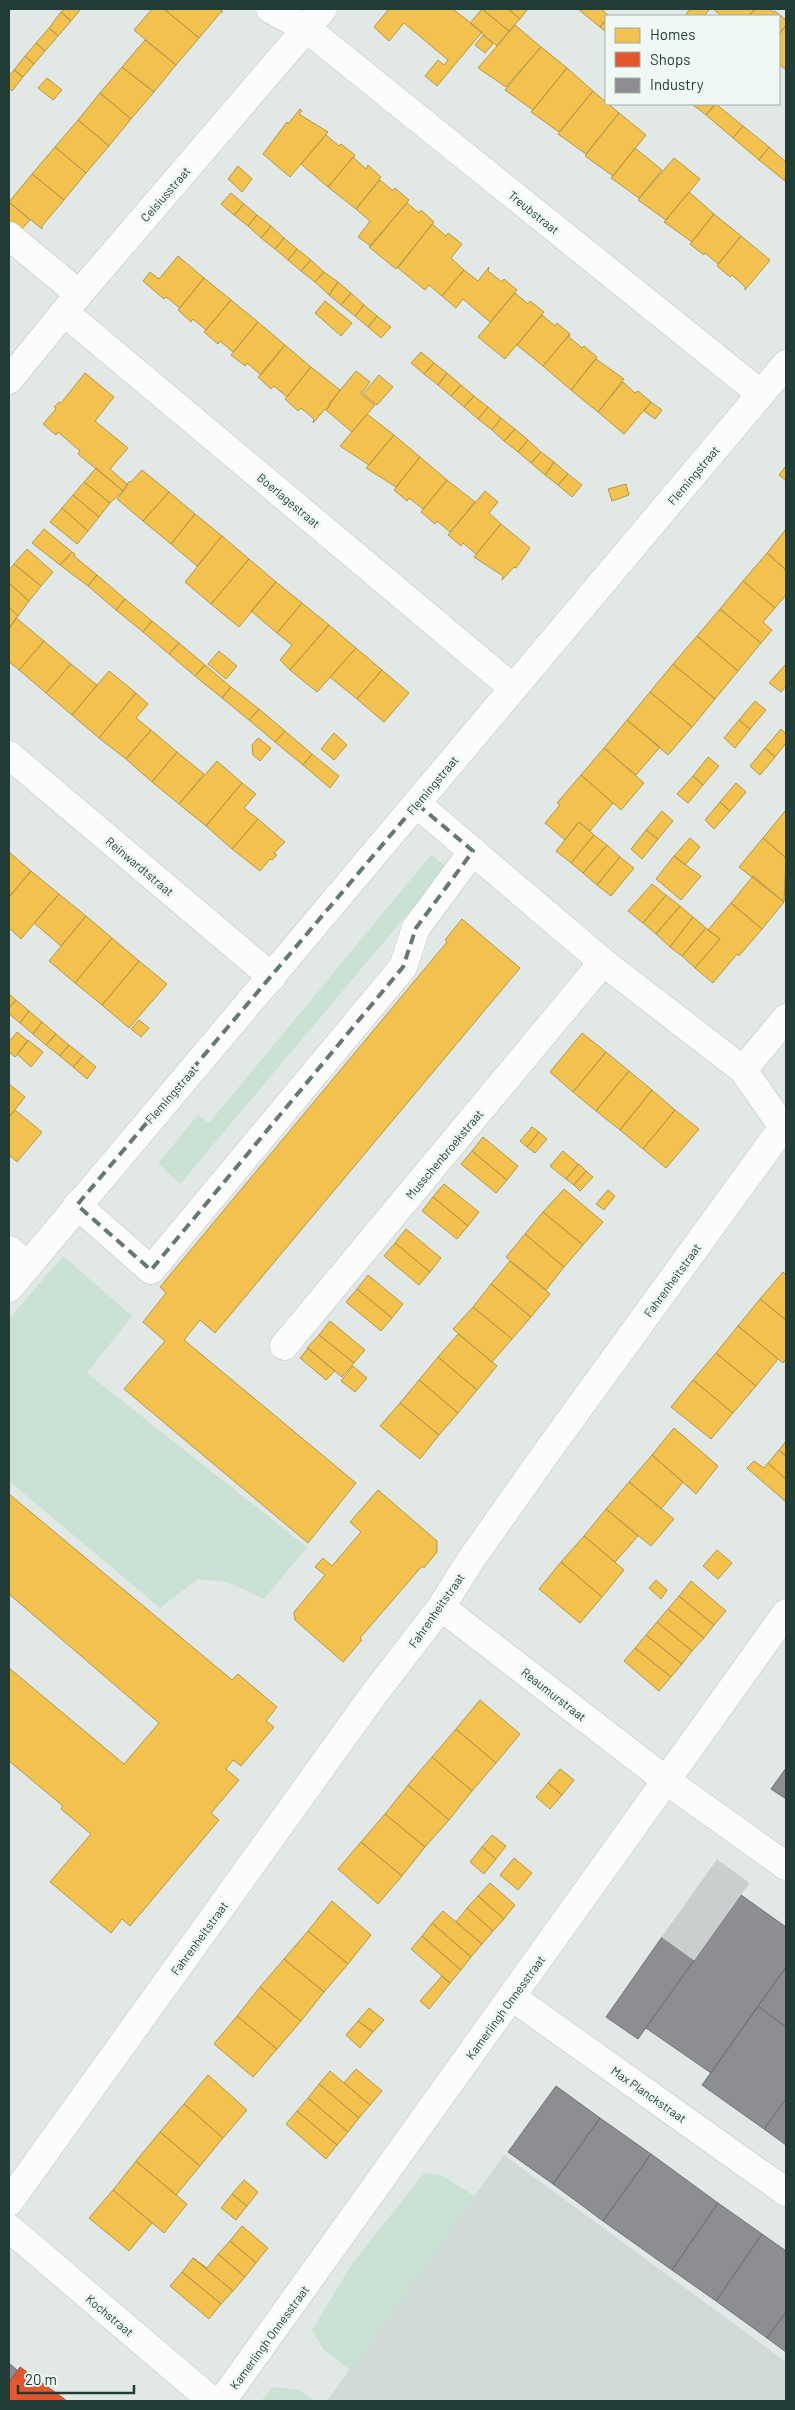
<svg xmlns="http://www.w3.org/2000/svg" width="795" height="2410" font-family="Barlow,sans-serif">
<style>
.built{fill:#d0dad6}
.green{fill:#cae2d4}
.homes{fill:#f2c14e;stroke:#b39947}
.shops{fill:#e4572e;stroke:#a94f31}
.industry{fill:#8d8d92;stroke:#6c7577}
.building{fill:#cacfcd;stroke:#cbd1cf}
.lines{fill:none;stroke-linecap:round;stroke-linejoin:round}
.minor-casing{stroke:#bfc5c3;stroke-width:29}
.minor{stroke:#fbfcfb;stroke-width:28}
.marked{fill:none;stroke:#647874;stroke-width:4;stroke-dasharray:10 6;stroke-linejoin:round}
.labels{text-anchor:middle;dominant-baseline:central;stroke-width:5;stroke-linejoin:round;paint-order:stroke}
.street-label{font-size:12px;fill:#203c37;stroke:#f0f8f4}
</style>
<rect width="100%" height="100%" fill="#e2e8e6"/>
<path class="built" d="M504 2155 786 2362V2401H327Z"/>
<path class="green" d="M431 855 447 867 180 1184 158 1163 198 1115 209 1123Z
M63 1256 132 1316 87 1373 307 1547 264 1599 227 1582 198 1579 160 1608 9 1481V1319Z
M424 2173 441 2175 475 2196 351 2371 324 2350 312 2330 352 2264Z
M273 2387 299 2390 316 2401H261Z"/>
<path class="homes" d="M65 9H81L71 21 61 12Z
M152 9H164L199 38 176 65 134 30Z
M164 9H219L223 12H221L199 38Z
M389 9H453L482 32 437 86 425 76 438 60 444 65 448 60 404 23 389 41 374 27Z
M482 9 509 31 497 46 470 23Z
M482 9H508L520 19 509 31Z
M508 9H528L520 19Z
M578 9H601L609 16H606V20L600 27Z
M690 9H710L704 16H688L686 14Z
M713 9H755L749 16H722Z
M755 9H769L773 12 775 11 786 20V25L779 35V16H749Z
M61 12 71 21 58 36 49 28Z
M606 20V32L600 27Z
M515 25 541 47 506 87 478 68Z
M786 25V70L779 64V35Z
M49 28 58 36 45 51 36 43Z
M483 35 493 44 485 53 475 45Z
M145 40 176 65 154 92 122 67Z
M36 43 45 51 34 64 25 56Z
M541 47 567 68 533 110 505 90Z
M25 56 34 64 23 77 14 70Z
M122 67 154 92 131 119 100 93Z
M567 68 593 91 559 132 531 112Z
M14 70 23 77 12 91 9 88V76Z
M47 78 62 90 53 100 38 88Z
M593 91 619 113 586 154 558 134Z
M100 93 131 119 109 146 78 120Z
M692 104H715L706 115Z
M716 104 743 126 733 138 706 115Z
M300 109 302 111 299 114 328 132 290 177 263 154 287 122 288 124Z
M619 113 646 135 613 176 585 156Z
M78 120 109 146 86 173 55 147Z
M743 126 769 147 759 160 733 138Z
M326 135 339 146 341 144 355 155 328 187 301 164Z
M55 147 86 173 64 200 32 174Z
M769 147 786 162 785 181 759 160Z
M635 148 662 170 639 198 611 178Z
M353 157 366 169 368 165 381 177 356 209 328 187Z
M674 158 700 179 666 220 638 200Z
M238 166 252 179 242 192 228 179Z
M32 174 64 200 42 226V229L9 202Z
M380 180 393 191 395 188 409 200 371 246 358 237 370 221 356 209Z
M689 192 714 214 692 242 664 222Z
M231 193 244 204 234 215 221 204Z
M9 202 30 220 19 232 9 224Z
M407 203 419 213 421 210 434 222 396 269 369 247Z
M244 204 257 215 248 226 234 215Z
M714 214 741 236 718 264 705 253 704 255 690 244Z
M257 215 271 226 261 238 248 226Z
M432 224 446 236 448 233 462 244 451 258 464 270 442 296 429 285 425 290 398 268Z
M271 226 284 238 275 249 261 238Z
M741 236 770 260 745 290V287L732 275 730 277 717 266Z
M284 238 297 249 288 260 275 249Z
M297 249 311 260 301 271 288 260Z
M178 256 204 278 180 308 166 297 164 299 143 281 150 272 159 279Z
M311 260 324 272 315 282 301 271Z
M489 267 488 271 502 282 504 279 517 290 490 322 463 299 456 308 442 296 464 270 478 281Z
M324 272 338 282 329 295 315 282Z
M204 278 231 300 206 330 193 319 191 322 178 310Z
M338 282 351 293 341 305 329 295Z
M351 293 364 305 355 316 341 305Z
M515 293 528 304 530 301 544 312 505 359 478 337Z
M231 300 258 322 233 352 220 341 218 344 204 332Z
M325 301 352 323 341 336 315 313Z
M364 305 377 316 368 327 355 316Z
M542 315 555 326 557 323 570 334 543 366 517 345Z
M377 316 391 327 381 338 368 327Z
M258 322 285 345 261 375 247 363 245 366 231 355Z
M570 334 569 337 582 348 584 346 597 357 571 390 543 366Z
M285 345 311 367 287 397 274 386 271 389 258 377Z
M421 352 434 363 424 374 411 363Z
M596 359 624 379 598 412 571 390Z
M434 363 447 373 438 385 424 374Z
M311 367 340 390 326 410 325 409 313 423 314 419 301 408 298 411 285 399Z
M356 371 370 382 361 394 375 405 352 432 326 410 330 406 329 404Z
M85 373 114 397 95 421 128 448 110 469 127 484 123 491 78 454 80 451 58 432 56 435 43 424 56 409 54 407 59 402 61 403Z
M447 373 461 385 451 396 438 385Z
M379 375 393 387 377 405 363 394Z
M623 382 635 393 638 391 651 402 624 434 598 412Z
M461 385 474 396 464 407 451 396Z
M474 396 488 407 478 419 464 407Z
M651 402 662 410 655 419 644 411Z
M488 407 501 418 492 430 478 419Z
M367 414 394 435 369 465 340 446Z
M501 418 515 429 504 441 492 430Z
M515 429 528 440 518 452 504 441Z
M394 435 420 457 396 487 366 468Z
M528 440 541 452 531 463 518 452Z
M541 452 554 462 545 475 531 463Z
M420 457 447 480 423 509 409 498 407 501 394 490Z
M554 462 568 474 558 485 545 475Z
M786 466V481L779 475Z
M96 468 123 491 110 503 84 482Z
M142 470 169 492 143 521 117 499 127 487V484L130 481 131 482Z
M568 474 582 485 572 497 558 485Z
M447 480 475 502 450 532 437 521 435 524 421 512Z
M84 482 110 503 99 517 73 495Z
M626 484 629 495 612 501 608 489Z
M485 491 498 502 489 513 501 524 476 554 463 543 461 546 448 535Z
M169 492 195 514 171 544 143 521Z
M73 495 99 517 88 531 62 508Z
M62 508 88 531 77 544 50 522Z
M195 514 222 536 197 566 171 544Z
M501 524 530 548 516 568 514 567 502 580 503 576 474 557Z
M44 529 72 552 60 565 32 543Z
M786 529V570L767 553Z
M222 536 249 559 211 604 185 582Z
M27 549 53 572 41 586 14 564Z
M72 552 75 554 74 556 97 575 88 586 60 565Z
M767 553 786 570V595L775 608 743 581Z
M249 559 276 582 239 627 211 604Z
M14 564 41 586 29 601 9 583V570Z
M97 575 125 599 116 610 88 586Z
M743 581 775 608 763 622 772 630 761 643 720 609Z
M276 582 302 603 277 633 251 611Z
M9 583 29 601 18 616 9 607Z
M125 599 152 621 143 632 116 610Z
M302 603 329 625 290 670 280 660 292 645 277 633Z
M9 607 18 616 9 629Z
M720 609 761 643 738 671 697 636Z
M16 618 44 641 19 670 9 662V629Z
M152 621 179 643 169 654 143 632Z
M329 625 356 648 317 692 290 670Z
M697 636 738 671 715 699 673 664Z
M44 641 71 664 46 693 19 670Z
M179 643 205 665 195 676 169 654Z
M356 648 382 670 357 699 330 677Z
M219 651 237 666 226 679 208 664Z
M71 664 97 685 72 715 46 693Z
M673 664 715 699 692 727 650 692Z
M786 664V686L781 692 769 683Z
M205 665 231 687 222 698 195 676Z
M382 670 409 693 384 722 357 699Z
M109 671 136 693 99 738 72 715Z
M231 687 259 709 249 720 222 698Z
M650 692 692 727 668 755 627 720Z
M136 693 148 704 136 718 151 730 126 759 99 738Z
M755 701 766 710 750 729 739 720Z
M259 709 285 731 275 742 249 720Z
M627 720 660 747 636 775 604 748Z
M739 720 750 729 735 748 724 738Z
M781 729 786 734V743L775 757 765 748Z
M151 730 177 752 152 782 126 759Z
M285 731 312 754 303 765 275 742Z
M334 733 347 745 334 760 321 749Z
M258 738 271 748 260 761 253 755 252 745Z
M604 748 644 783 621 810 581 775Z
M765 748 775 757 760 775 750 766Z
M177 752 204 774 179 804 152 782Z
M312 754 339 776 330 788 303 765Z
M708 757 719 766 703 785 693 776Z
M217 761 242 783 206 826 179 804Z
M581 775 613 803 590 831 579 822 565 840 545 823 560 805 557 803Z
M693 776 703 785 688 803 677 794Z
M242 783 256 794 244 808 258 819 232 849 206 826Z
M736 783 746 792 730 811 720 802Z
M720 802 730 811 714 829 705 820Z
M662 811 673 821 658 839 646 830Z
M785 811 786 812V858L763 838Z
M258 819 285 842 274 853 277 855 272 860 270 859 260 871 232 849Z
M579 822 594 835 571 863 556 851Z
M646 830 658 839 642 859 631 849Z
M594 835 607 845 583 873 571 863Z
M690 838 700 847 685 865 674 856Z
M763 838 786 858 784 902 739 867Z
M607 845 620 857 597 885 583 873Z
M9 852 31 871 9 897Z
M674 856 701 876 681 900 656 879Z
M620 857 634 868 611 896 597 885Z
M31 871 59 894 21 939 9 928V897Z
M753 876 784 902 762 929 731 903Z
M652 884 666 895 643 923 628 911Z
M59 894 86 916 61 946 34 923Z
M666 895 680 906 656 934 643 923Z
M731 903 762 929 739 956 737 954 713 983 695 968 720 939 708 930Z
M680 906 693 917 670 947 656 934Z
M86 916 112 938 75 983 49 961Z
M693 917 706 928 682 956 670 947Z
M462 919 520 968 215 1333 200 1320 184 1340 356 1483 308 1543 124 1389 165 1341 143 1322 166 1293 160 1287 447 942 445 940Z
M706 928 720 939 695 968 682 956Z
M112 938 139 961 102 1005 75 983Z
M139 961 167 984 129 1028 102 1005Z
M9 994 16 1000 9 1008Z
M16 1000 29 1011 20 1023 9 1014V1008Z
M29 1011 42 1022 33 1034 20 1023Z
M139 1020 149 1028 141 1037 131 1029Z
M42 1022 56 1034 46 1045 33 1034Z
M17 1032 28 1041 15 1057 9 1052V1042Z
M582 1033 606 1052 573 1092 550 1072Z
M56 1034 69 1045 60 1056 46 1045Z
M28 1040 43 1052 31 1067 17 1054Z
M69 1045 83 1056 73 1067 60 1056Z
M606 1052 629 1071 596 1111 573 1092Z
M83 1056 96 1067 87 1079 73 1067Z
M629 1071 652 1090 620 1130 596 1111Z
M9 1084 25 1097 9 1117Z
M652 1090 675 1110 643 1149 620 1130Z
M15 1110 42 1132 17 1162 9 1155V1117Z
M675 1110 699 1129 666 1168 643 1149Z
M532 1127 539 1132 527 1147 520 1141Z
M539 1132 547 1139 535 1153 527 1147Z
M483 1137 518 1166 507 1180 472 1151Z
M472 1151 507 1180 496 1193 461 1164Z
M563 1151 578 1164 566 1179 550 1166Z
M579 1164 586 1171 574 1185 566 1179Z
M586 1171 593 1177 580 1191 574 1185Z
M444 1184 479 1212 468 1226 433 1197Z
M564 1189 603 1222 583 1245 543 1212Z
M608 1190 615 1196 604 1210 596 1204Z
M433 1197 468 1226 457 1239 422 1211Z
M543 1212 583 1245 564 1267 525 1234Z
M406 1229 441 1258 430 1272 395 1243Z
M525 1234 564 1267 546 1290 506 1257Z
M395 1243 430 1272 419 1285 384 1256Z
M510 1261 550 1294 531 1317 491 1284Z
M783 1272 786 1275V1320L760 1299Z
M368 1275 403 1304 392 1318 357 1289Z
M491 1284 531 1317 512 1339 473 1307Z
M357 1289 392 1318 381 1331 346 1302Z
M760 1299 786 1320V1359L783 1363 738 1326Z
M473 1307 512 1339 492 1362 453 1329Z
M330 1321 365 1350 354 1363 319 1335Z
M738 1326 778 1359 756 1386 716 1353Z
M458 1334 497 1366 477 1390 438 1357Z
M319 1335 354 1363 342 1377 307 1348Z
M308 1348 335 1371 326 1380 300 1358Z
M716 1353 756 1386 733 1413 693 1380Z
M438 1357 477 1390 458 1413 419 1380Z
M353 1366 367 1378 355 1392 341 1381Z
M419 1380 458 1413 439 1435 400 1403Z
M693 1380 733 1413 711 1439 671 1407Z
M400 1403 439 1435 420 1459 380 1426Z
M674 1428 718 1466 696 1494 652 1455Z
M786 1441V1456L779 1450Z
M779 1450 786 1456V1479L768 1463Z
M652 1455 683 1482 661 1509 629 1482Z
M754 1461 764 1468 768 1463 786 1479V1502L747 1468Z
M629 1482 674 1519 651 1546 606 1509Z
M378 1490 437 1541V1552L424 1568 422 1566 360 1638 362 1640 343 1662 295 1620 294 1612 325 1575 315 1567 323 1558 332 1566 361 1532 350 1522Z
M9 1494 232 1680 238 1674 277 1707 266 1721 274 1727 241 1766 233 1760 226 1769 239 1780 211 1813 219 1820 130 1926 122 1919 111 1933 50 1882 91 1834 61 1809 63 1806 9 1761V1668L124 1764 159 1723 9 1594Z
M606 1509 638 1536 615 1562 584 1536Z
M584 1536 624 1570 602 1597 561 1562Z
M717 1550 732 1563 718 1579 703 1566Z
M561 1562 602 1597 580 1623 539 1589Z
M656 1580 667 1590 661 1599 649 1588Z
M691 1581 726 1611 714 1625 679 1596Z
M679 1596 714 1625 704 1638 668 1609Z
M668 1609 704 1638 692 1651 657 1622Z
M657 1622 692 1651 682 1664 646 1635Z
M646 1635 682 1664 671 1677 635 1648Z
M635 1648 671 1677 659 1691 624 1661Z
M480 1700 520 1734 496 1763 456 1729Z
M456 1729 496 1763 472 1791 432 1757Z
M432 1757 472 1791 449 1820 408 1785Z
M560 1769 574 1780 562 1795 548 1783Z
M548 1783 562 1795 550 1809 536 1797Z
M408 1785 449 1820 425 1847 385 1814Z
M385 1814 425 1847 402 1876 361 1842Z
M492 1835 506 1846 496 1859 482 1847Z
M361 1842 402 1876 378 1904 338 1869Z
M482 1847 496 1859 484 1874 470 1862Z
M514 1858 532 1873 518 1890 500 1875Z
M490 1883 515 1905 504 1919 478 1896Z
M478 1896 504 1919 493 1931 467 1908Z
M332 1901 371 1935 348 1964 308 1931Z
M467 1908 493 1931 482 1944 456 1922Z
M443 1911 482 1944 471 1957 432 1923Z
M432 1923 471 1957 461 1970 422 1936Z
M308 1931 348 1964 324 1992 284 1959Z
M422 1936 461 1970 450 1983 411 1949Z
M284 1959 324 1992 301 2021 260 1987Z
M442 1976 450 1983 429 2009 420 2001Z
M260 1987 301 2021 277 2049 237 2016Z
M369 2008 384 2020 373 2032 358 2021Z
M237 2016 277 2049 253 2077 214 2044Z
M358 2021 373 2032 360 2048 346 2035Z
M356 2069 382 2091 370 2105 344 2083Z
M330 2071 370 2105 359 2118 319 2084Z
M208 2075 247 2110 223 2138 184 2104Z
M319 2084 359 2118 348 2132 308 2098Z
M308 2098 348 2132 337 2145 297 2111Z
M184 2104 223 2138 200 2166 160 2132Z
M297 2111 337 2145 326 2159 286 2124Z
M160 2132 200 2166 176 2195 136 2161Z
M136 2161 187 2204 164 2233 113 2190Z
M244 2180 258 2192 247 2206 232 2194Z
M113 2190 152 2223 129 2251 89 2218Z
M232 2194 247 2206 236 2220 221 2208Z
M242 2226 268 2248 256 2263 230 2241Z
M230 2241 256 2263 245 2277 218 2254Z
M218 2254 245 2277 233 2291 193 2258 207 2268Z
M193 2258 233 2291 221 2304 182 2272Z
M182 2272 221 2304 209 2319 170 2286Z"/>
<path class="shops" d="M20 2367 67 2401H9V2382Z"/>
<path class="industry" d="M786 1768V1799L771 1789Z
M741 1895 786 1927V1967L711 2073 646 2028Z
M662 1937 694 1960 638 2039 606 2017Z
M786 1967V2027L758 2006Z
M758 2006 786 2027V2099L764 2129 702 2085Z
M556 2086 600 2118 553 2184 508 2152Z
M786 2099V2145L764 2129Z
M600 2118 651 2154 603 2221 553 2184Z
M651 2154 718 2203 672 2270 603 2221Z
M718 2203 762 2234 716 2301 672 2270Z
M762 2234 786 2251V2312L767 2338 716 2301Z
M786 2312V2352L767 2338Z
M9 2363 17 2370 9 2382Z"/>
<path class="building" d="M717 1860 749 1883 694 1960 662 1937Z"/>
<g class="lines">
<g class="minor-casing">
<path id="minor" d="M270 9 307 29 761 394
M9 236 79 294
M64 312 513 688
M9 380 79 294 323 9
M9 755 272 977
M417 804 603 962 743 1070
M77 1205 151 1270 403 967 416 928 473 851
M9 1250 28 1266
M9 1288 786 364
M284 1346 603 962
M441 1607 667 1781 786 1866
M512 1997 786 2192
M9 2202 374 1694 441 1607 470 1561 549 1449 783 1127 743 1070 786 1018
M9 2228 212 2401
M222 2401 786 1613"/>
</g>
<use href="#minor" class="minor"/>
</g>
<path class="marked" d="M417 804 473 851 416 928 403 967 151 1270 77 1205Z"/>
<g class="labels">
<g class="street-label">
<text transform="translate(165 194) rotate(-49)">Celsiusstraat</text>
<text transform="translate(534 212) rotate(39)">Treubstraat</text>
<text transform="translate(693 475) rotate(-50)">Flemingstraat</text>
<text transform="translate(289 500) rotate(40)">Boerlagestraat</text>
<text transform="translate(432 785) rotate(-50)">Flemingstraat</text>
<text transform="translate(140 866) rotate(40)">Reinwardtstraat</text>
<text transform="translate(171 1094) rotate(-49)">Flemingstraat</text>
<text transform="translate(444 1154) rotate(-50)">Musschenbroekstraat</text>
<text transform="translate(672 1280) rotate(-54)">Fahrenheitstraat</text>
<text transform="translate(436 1610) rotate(-55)">Fahrenheitstraat</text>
<text transform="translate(554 1694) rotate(38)">Reaumurstraat</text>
<text transform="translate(199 1938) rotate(-54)">Fahrenheitstraat</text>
<text transform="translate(505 2007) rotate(-54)">Kamerlingh Onnesstraat</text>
<text transform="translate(649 2094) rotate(35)">Max Planckstraat</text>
<text transform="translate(110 2315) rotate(40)">Kochstraat</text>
<text transform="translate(269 2337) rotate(-54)">Kamerlingh Onnesstraat</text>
</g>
</g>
<rect width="795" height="2410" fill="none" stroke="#203c37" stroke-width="20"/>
<rect x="605" y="15" width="175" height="90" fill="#f0f8f4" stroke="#9dada8"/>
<rect x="615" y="28" width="25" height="15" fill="#f2c14e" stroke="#9dada8"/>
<text x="650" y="40" font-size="15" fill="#203c37">Homes</text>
<rect x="615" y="52" width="25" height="15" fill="#e4572e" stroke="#9dada8"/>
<text x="650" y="65" font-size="15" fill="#203c37">Shops</text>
<rect x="615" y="78" width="25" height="15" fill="#8d8d92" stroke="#9dada8"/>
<text x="650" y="90" font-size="15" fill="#203c37">Industry</text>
<path d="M18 2385v8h116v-8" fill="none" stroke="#203c37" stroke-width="2.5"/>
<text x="25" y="2385" font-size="15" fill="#203c37" stroke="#f0f8f4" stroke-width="4" paint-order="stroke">20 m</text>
</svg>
